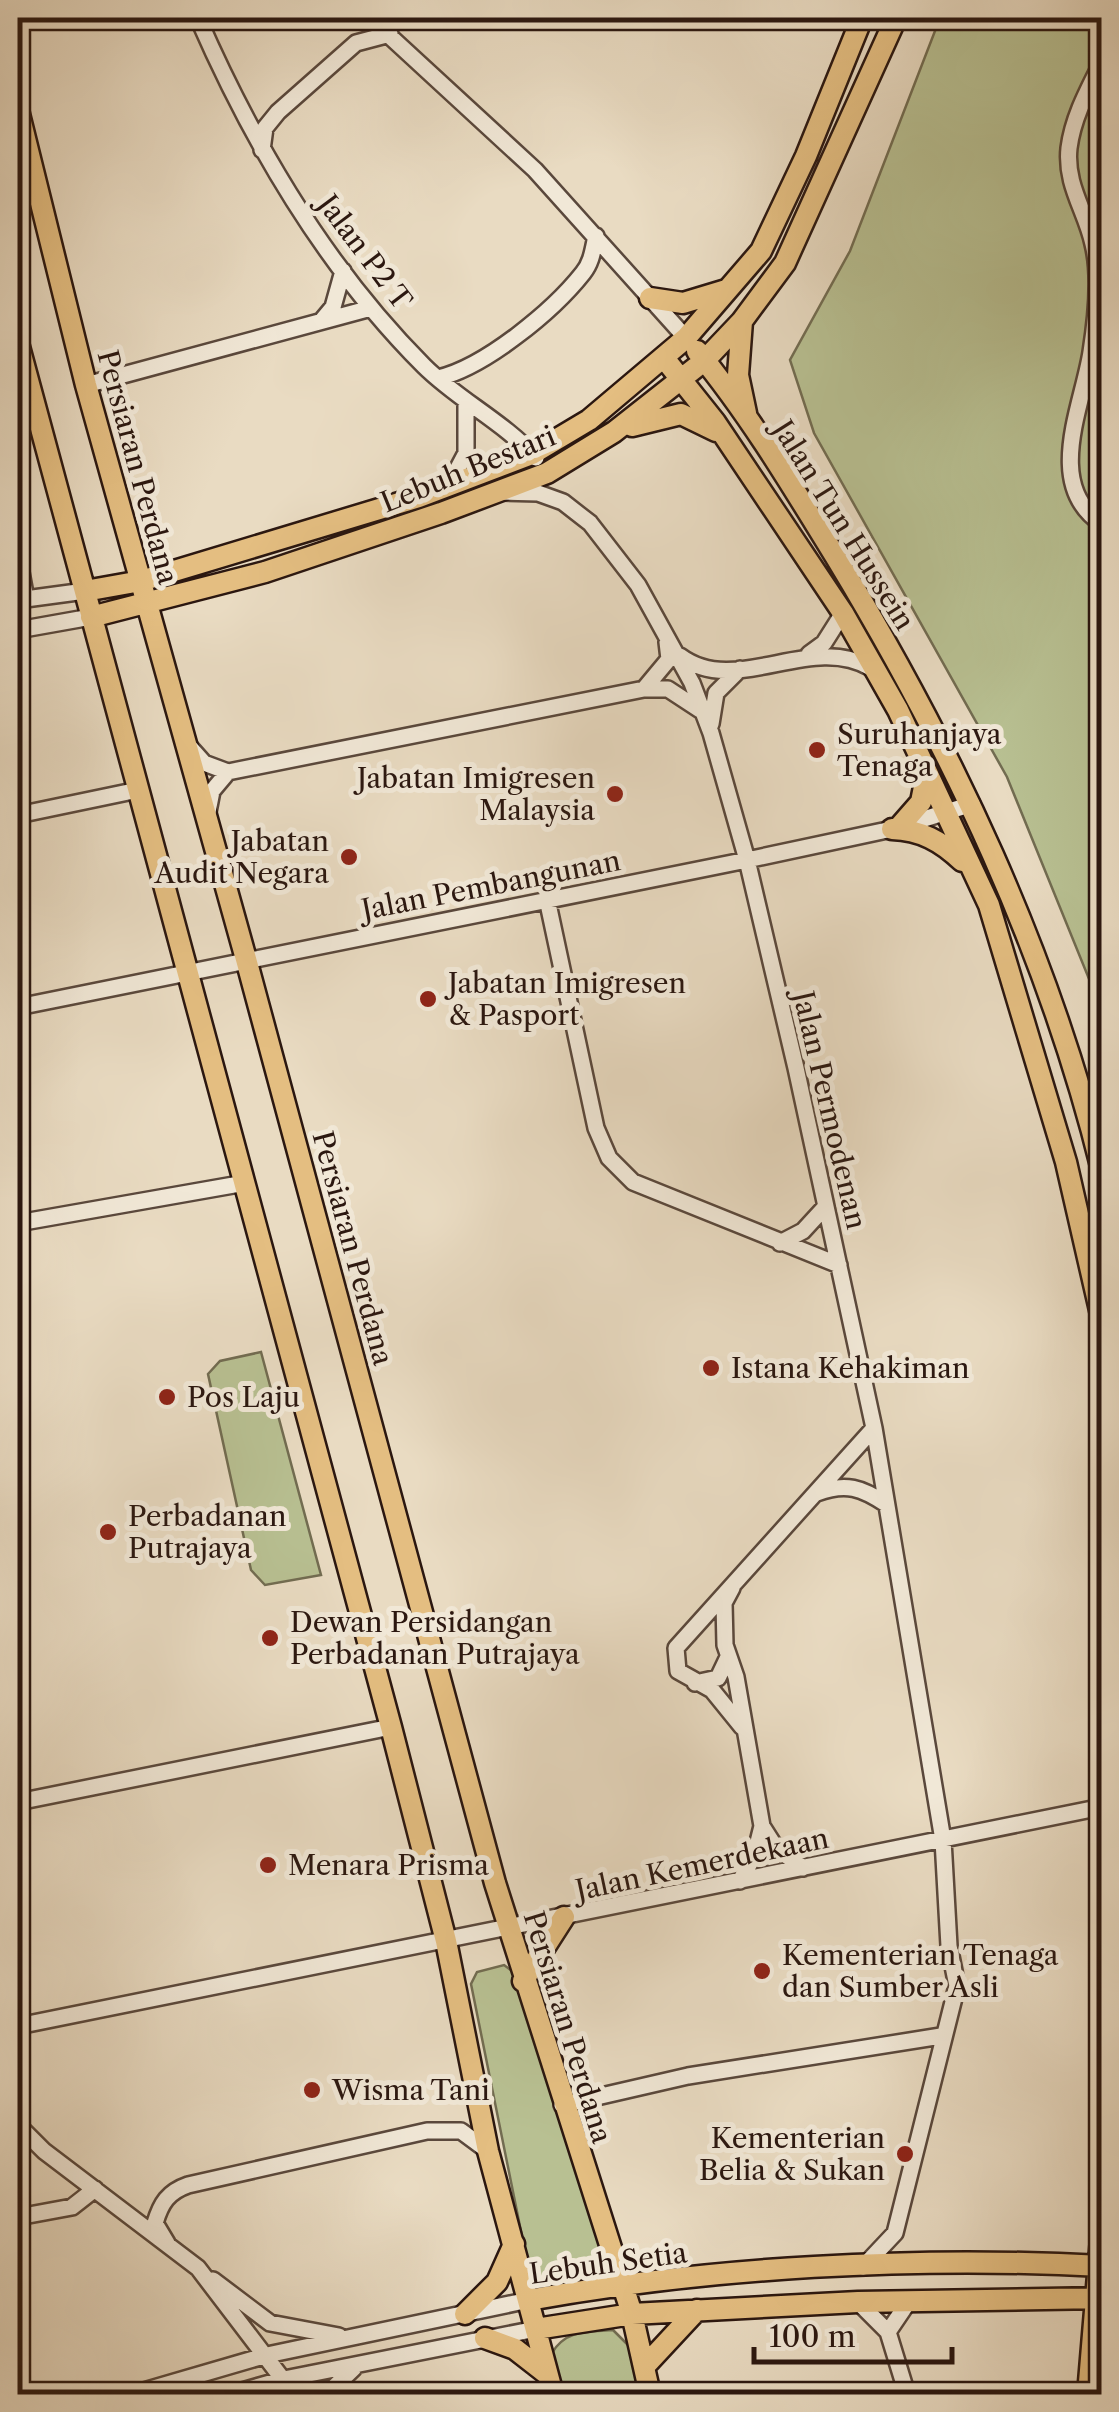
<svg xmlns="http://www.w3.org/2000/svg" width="1119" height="2412" font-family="'Libre Caslon Text',serif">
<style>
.green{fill:#b8c092;stroke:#726c51;stroke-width:2.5}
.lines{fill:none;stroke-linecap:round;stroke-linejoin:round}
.minor-casing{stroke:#5a483c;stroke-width:20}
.major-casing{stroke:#2b1710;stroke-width:25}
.minor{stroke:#f1e8d7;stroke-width:15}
.major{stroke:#e4be81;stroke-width:20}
.poi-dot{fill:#8f2418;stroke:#f1e8d7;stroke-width:4}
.labels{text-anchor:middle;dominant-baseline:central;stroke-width:10;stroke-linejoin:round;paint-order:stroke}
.street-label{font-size:28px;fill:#2b1710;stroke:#f1e8d7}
.poi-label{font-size:28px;fill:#2b1710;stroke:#f1e8d7;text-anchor:start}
</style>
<rect width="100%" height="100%" fill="#e9dbc2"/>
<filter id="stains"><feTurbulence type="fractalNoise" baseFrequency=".002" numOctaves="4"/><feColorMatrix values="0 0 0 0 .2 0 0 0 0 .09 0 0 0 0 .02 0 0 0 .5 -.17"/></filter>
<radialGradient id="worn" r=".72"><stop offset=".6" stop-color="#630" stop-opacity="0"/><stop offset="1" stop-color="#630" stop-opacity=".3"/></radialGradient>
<path class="green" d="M940 18H1101V1023L1096 996 1007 777 814 433 790 360 850 251Z
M261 1352 321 1575 265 1585 251 1570 208 1374 220 1361Z
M504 1965 512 1971 605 2256C600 2284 577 2282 554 2287L529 2271 471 1984 477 1972Z
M613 2330 631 2348 642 2394H564L552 2353C566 2329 589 2332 613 2330Z"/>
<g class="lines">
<g class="minor-casing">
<path id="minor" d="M198 18C253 144 326 268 424 366 458 400 504 422 536 458
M370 18 535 170 686 338
M1102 62C1088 90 1073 117 1069 148 1065 185 1086 211 1093 244 1101 276 1096 320 1091 352 1083 405 1043 485 1102 524
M262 150 265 128 278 112 356 43 390 34
M323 319 333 307 343 271
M438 378C485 367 553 311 583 273 592 262 593 249 596 236
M86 385 371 308
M448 487 466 453V402
M503 492 538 493 563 502 590 523 638 585 692 683 711 733 747 860 796 1068 874 1428 943 1840 949 1946 957 1986 895 2233 863 2267
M18 556 26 599
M18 600 85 591
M18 630 91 617
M809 654 824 643 843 613
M680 656C736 698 810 632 871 668
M644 689 669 659 667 642
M711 724 716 693 740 669
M188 745 204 763 228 772 644 689H668L700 710
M18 815 138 790
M207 817 212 791 228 772
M547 899 596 1128 609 1158 633 1182 839 1265
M18 1007 747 860 892 829 972 804
M18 1223 245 1183
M780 1243 803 1231 826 1206
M817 1493C846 1482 862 1488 886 1504
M732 1588 724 1603 725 1645 736 1677 762 1826 776 1848 803 1868
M695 1683 718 1678 728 1657
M742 1727 712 1690 678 1671 676 1648 874 1428
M18 1802 391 1727
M740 1881 755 1854 762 1826
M18 2026 1102 1807
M562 2105 688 2076 941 2036
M18 2125 44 2151 198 2268 294 2394
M18 2217 72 2207 95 2189
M167 2243 155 2223C161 2203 168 2192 188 2185L427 2131H461L488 2151
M213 2280 270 2323 339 2336
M858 2302 888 2332 907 2394
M888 2332 909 2301
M133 2394 267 2355 529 2300
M231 2394 284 2379 536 2329
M327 2394 354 2368"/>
</g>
<g class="major-casing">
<path id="major" d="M18 110 86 385 246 959 495 1883 632 2314 650 2394
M650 298 683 303 726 290
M742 321 738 375 746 413
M18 343 391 1727 446 1941 488 2151 553 2394
M697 351C750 415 794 489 837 559 953 751 1048 951 1102 1170
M664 358 715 422 843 613 898 710 989 905 1066 1162 1102 1319
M632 426 681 414 716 431
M85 591 141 581 419 497 532 454 589 420 686 338 761 251 806 156 862 18
M91 617 265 572 441 513 547 473 614 432 704 361 742 321 785 263 896 18
M900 826 921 802 927 772
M892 829C921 830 941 841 962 861
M523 1981 564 1917
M529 2300C709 2267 918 2256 1102 2266
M465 2314 497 2282 514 2244
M536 2329 632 2314 858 2302 1102 2298
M485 2338 515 2349 547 2374
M644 2367 697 2310
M1088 2394 1102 2227"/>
</g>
<use href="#minor" class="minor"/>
<use href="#major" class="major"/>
</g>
<g class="poi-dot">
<circle cx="817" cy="750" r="10"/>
<circle cx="615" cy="794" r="10"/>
<circle cx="349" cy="857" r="10"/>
<circle cx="428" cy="999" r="10"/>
<circle cx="711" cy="1368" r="10"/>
<circle cx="167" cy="1397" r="10"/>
<circle cx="108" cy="1532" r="10"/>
<circle cx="270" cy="1638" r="10"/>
<circle cx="268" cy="1865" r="10"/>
<circle cx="762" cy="1971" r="10"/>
<circle cx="312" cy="2090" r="10"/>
<circle cx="905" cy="2154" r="10"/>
</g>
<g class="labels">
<g class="street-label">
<text transform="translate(365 252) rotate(53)">Jalan P2 T</text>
<text transform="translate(138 467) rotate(75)">Persiaran Perdana</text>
<text transform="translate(468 469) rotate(-22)">Lebuh Bestari</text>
<text transform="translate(844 525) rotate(58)">Jalan Tun Hussein</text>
<text transform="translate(491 885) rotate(-11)">Jalan Pembangunan</text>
<text transform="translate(830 1110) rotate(77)">Jalan Permodenan</text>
<text transform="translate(353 1248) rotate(75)">Persiaran Perdana</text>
<text transform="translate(702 1864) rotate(-12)">Jalan Kemerdekaan</text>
<text transform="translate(568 2027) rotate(73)">Persiaran Perdana</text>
<text transform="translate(608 2263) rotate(-8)">Lebuh Setia</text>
</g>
<g class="poi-label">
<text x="837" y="734">Suruhanjaya<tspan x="837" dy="32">Tenaga</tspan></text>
<text x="595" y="778" text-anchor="end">Jabatan Imigresen<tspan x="595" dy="32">Malaysia</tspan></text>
<text x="329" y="841" text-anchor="end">Jabatan<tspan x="329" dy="32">Audit Negara</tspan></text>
<text x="448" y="983">Jabatan Imigresen<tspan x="448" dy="32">&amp; Pasport</tspan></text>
<text x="731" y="1368">Istana Kehakiman</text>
<text x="187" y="1397">Pos Laju</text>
<text x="128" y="1516">Perbadanan<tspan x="128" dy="32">Putrajaya</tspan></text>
<text x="290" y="1622">Dewan Persidangan<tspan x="290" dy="32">Perbadanan Putrajaya</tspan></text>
<text x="288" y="1865">Menara Prisma</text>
<text x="782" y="1955">Kementerian Tenaga<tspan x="782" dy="32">dan Sumber Asli</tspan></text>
<text x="332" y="2090">Wisma Tani</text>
<text x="885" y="2138" text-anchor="end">Kementerian<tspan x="885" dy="32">Belia &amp; Sukan</tspan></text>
</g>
</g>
<rect width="1119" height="2412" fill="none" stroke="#e9dbc2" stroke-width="60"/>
<rect x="20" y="20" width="1079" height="2372" fill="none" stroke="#2b1710" stroke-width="5"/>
<rect x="30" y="30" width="1059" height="2352" fill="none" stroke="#2b1710" stroke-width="2.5"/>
<path d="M754 2347v15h198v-15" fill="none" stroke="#2b1710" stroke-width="5"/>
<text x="769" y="2347" font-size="30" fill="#2b1710" stroke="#f1e8d7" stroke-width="8" paint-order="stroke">100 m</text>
<rect width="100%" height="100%" filter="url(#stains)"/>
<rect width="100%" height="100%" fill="url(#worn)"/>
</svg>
